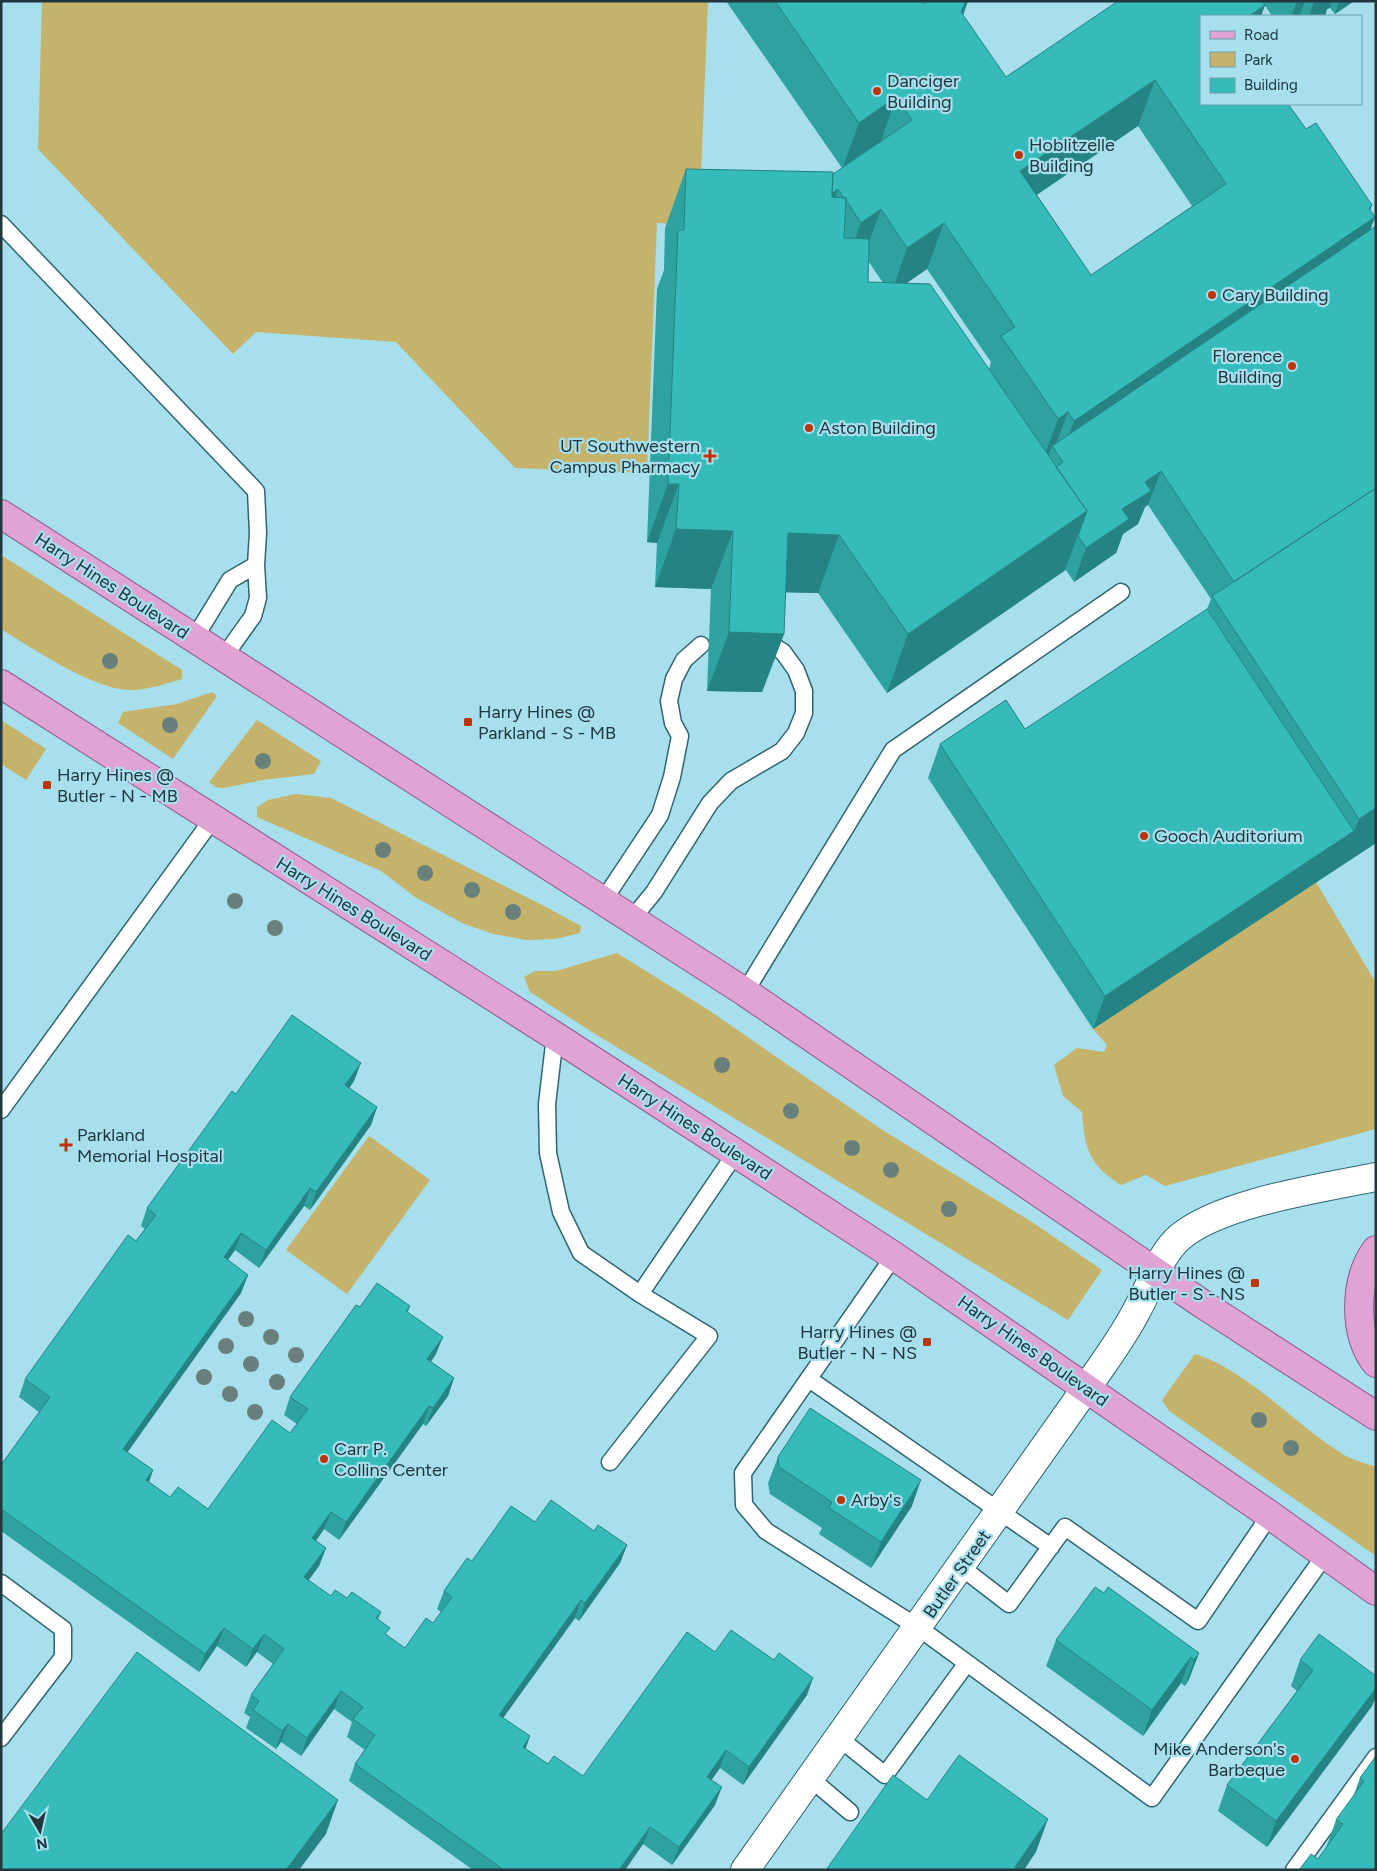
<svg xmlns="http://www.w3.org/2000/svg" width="1377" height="1871" font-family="Figtree,sans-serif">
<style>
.green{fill:#c5b36c}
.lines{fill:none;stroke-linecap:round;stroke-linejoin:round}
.lane-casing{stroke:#2f6572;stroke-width:19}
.street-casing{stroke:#2f6572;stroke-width:30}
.primary-casing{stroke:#8e578c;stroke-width:30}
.lane{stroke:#fff;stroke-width:16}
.street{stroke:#fff;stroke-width:28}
.primary{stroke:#dfa4d3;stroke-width:28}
.tree{fill:#697f7b}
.wall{fill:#2ea1a1;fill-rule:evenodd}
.shaded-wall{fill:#268383}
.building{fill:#36bbbb;stroke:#268383;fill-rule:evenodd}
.poi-dot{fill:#be340a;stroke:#a7dfed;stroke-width:2}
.labels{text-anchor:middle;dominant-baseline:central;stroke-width:4.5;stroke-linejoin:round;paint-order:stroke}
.poi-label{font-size:18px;fill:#20373d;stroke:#a7dfed;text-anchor:start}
.street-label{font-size:18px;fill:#20373d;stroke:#a7dfed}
</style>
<rect width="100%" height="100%" fill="#a7dfed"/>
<path class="green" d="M42 1H708L699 225 657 223 647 473 515 468 396 342 256 332 233 354 38 149Z
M1 555 182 670V679C165 684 148 690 129 690 93 689 33 649 1 629Z
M212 692 217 696 173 759 118 723 123 712 177 704Z
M1 720 46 749 26 780 1 764Z
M257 720 321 761 314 774 263 780 224 788 215 787 209 782Z
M296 794 331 798 546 907 581 926 580 933 556 939 527 940 493 934 462 923 415 897 381 871 257 817V807L268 800Z
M1316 882 1376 983V1129L1165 1186 1146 1175 1121 1185C1088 1164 1085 1149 1082 1112L1063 1096 1054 1065 1077 1048 1104 1052 1107 1045 1093 1029Z
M617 953 707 1009 881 1129 1032 1222 1102 1270 1068 1320 595 1034 530 992 524 977 535 971H556Z
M369 1136 430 1180 347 1294 286 1250Z
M1195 1354C1248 1370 1296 1426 1344 1455 1353 1460 1365 1463 1376 1467V1556L1169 1411 1162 1400Z"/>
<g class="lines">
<g class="lane-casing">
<path id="lane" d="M1 224 256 491 258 533 256 565 258 598 253 616 223 658
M194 639 230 580 256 565
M603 901 660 815 672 777 680 736 673 723 669 701 674 679 684 660 701 645
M632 919 654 892 710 803 731 781 782 751 796 733 804 713V691L796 670 783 652 764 640
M745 992 893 750 1121 592
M555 1036 547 1104 548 1153 561 1212 581 1253 640 1294
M1 1110 212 820
M894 1256 743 1473 744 1505 766 1531 919 1628 1152 1798 1325 1555
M809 1379 1051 1547
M610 1462 709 1336 640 1294 735 1154
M961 1567 1009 1604 1065 1527 1198 1621 1270 1515
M1 1583 63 1629V1657L1 1738
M839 1738 885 1775 967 1663
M810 1778 850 1812
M1294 1870 1376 1757"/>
</g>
<g class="street-casing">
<path id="street" d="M745 1870C863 1703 982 1537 1099 1370 1113 1350 1127 1330 1138 1308 1151 1285 1160 1254 1180 1237 1222 1202 1323 1188 1376 1177"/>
</g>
<g class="primary-casing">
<path id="primary" d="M1 514 745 992 1204 1305 1376 1416
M1 684 555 1036 894 1256 1270 1515 1376 1591
M1376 1250C1354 1280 1353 1334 1376 1363"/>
</g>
<use href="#lane" class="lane"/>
<use href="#street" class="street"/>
<use href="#primary" class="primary"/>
</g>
<g class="tree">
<circle cx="110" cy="661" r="8"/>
<circle cx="170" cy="725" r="8"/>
<circle cx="263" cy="761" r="8"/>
<circle cx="383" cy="850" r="8"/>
<circle cx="425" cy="873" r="8"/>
<circle cx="472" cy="890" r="8"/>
<circle cx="235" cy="901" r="8"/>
<circle cx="513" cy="912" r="8"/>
<circle cx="275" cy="928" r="8"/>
<circle cx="722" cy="1065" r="8"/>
<circle cx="791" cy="1111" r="8"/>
<circle cx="852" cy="1148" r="8"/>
<circle cx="891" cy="1170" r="8"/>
<circle cx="949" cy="1209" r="8"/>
<circle cx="246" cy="1319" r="8"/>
<circle cx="271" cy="1337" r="8"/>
<circle cx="226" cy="1346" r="8"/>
<circle cx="296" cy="1355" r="8"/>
<circle cx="251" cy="1364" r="8"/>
<circle cx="204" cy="1377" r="8"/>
<circle cx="277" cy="1382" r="8"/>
<circle cx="230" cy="1394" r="8"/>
<circle cx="255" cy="1412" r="8"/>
<circle cx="1259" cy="1420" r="8"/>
<circle cx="1291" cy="1448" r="8"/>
</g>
<path class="wall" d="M921 1 923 4 926 1H968L963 15 1006 77 1118 1H1262L1265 5 1261 16H1201V104H1288L1306 129 1316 123 1372 205 1370 210 1375 217 1370 230 1376 226V843L1093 1029 928 778 940 744 1006 700 1025 729 1207 609 1211 599 1148 505 1145 507 1138 524 1123 534 1116 553 1074 582 1066 570 887 693 818 593 785 592 784 634 762 692 707 691 711 589 655 587 657 543 647 542 657 289 664 270 665 228 686 169 833 172V174L842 168 726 1ZM1138 126 1192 206 1091 275 1037 195ZM869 262 883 283 868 282ZM927 269 991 362 989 369 930 284 906 283Z
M1262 1H1354L1335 14 1330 8 1327 9 1325 16H1272Z
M354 1081 349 1088 377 1107 371 1125 310 1210 304 1206 259 1268 235 1250 228 1260 248 1275 241 1293 127 1452 153 1470 149 1482 170 1497 208 1509 290 1433 297 1424 284 1415 290 1397 360 1307 410 1306 408 1312 436 1354 431 1362 454 1378 448 1396 426 1426 423 1424 339 1540 324 1529 316 1541 326 1548 319 1566 308 1580 331 1596 347 1598 381 1612 378 1620 387 1635 405 1648 433 1623 441 1612 437 1609 444 1591 472 1561 535 1522 594 1531 627 1545 620 1563 579 1621 575 1618 503 1718 526 1749 548 1764 583 1776 715 1652 807 1695 743 1785 720 1768 711 1780 715 1805 672 1865 643 1844 625 1870H473L349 1781 355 1764 365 1750 347 1737 352 1722 334 1709 301 1756 281 1742 276 1749 246 1728 250 1717 244 1713 251 1695 273 1664 257 1652 246 1667 217 1646 199 1672 1 1531V1465L39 1412 19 1397 25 1379 136 1241 145 1229 141 1226 147 1208 236 1094Z
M778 1457 912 1506 871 1568 819 1534 822 1528 770 1494 768 1483Z
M1104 1593 1199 1653 1189 1679 1185 1686 1181 1683 1143 1736 1046 1666 1056 1640Z
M1300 1660 1376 1676V1696L1372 1706 1267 1847 1218 1811 1227 1785 1297 1691 1291 1686Z
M1376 1756V1870L1318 1859 1326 1848 1336 1820 1353 1797 1360 1778Z"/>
<path class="shaded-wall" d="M966 1H968L958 29 961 12Z
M1297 1H1305L1299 16H1291Z
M1314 1H1332L1330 8 1327 9 1325 16H1309Z
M1339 1H1354L1335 14Z
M1265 5 1261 16H1249Z
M1155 80 1138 126 1003 217 1020 171Z
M896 97 880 144 842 169 859 123Z
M838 189 822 236 828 196Z
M1372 205 1365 224 1375 217 1358 263 1063 462 1060 459 1074 421Z
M881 209 864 256 844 269 861 223Z
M944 223 927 269 891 294 907 248Z
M1068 412 1054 450 1052 446 1046 462 1041 465 1058 419Z
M1161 471 1148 505 1145 507 1138 524 1123 534 1116 553 1074 582 1086 548 1122 509 1145 482Z
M668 484H679L657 543 647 542Z
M1087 511 1065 570 887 693 908 634Z
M676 529 733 531 711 589 655 587Z
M788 533 839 535 818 593 766 592Z
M729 632 784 634 762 692 707 691Z
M1376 808V843L1093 1029 1105 996 1354 831 1359 819Z
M361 1063 354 1081 339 1103 345 1085Z
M377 1107 371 1125 310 1210 316 1192Z
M310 1188 304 1206 259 1268 266 1250Z
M241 1233 235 1250 217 1275 224 1257Z
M248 1275 241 1293 117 1467 123 1449Z
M443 1337 436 1354 420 1376 427 1359Z
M454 1378 448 1396 426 1426 433 1408Z
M429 1406 423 1424 339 1540 346 1522Z
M153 1470 147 1488 146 1480Z
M921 1480 912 1506 871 1568 881 1542Z
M331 1512 324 1529 305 1556 312 1538Z
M627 1545 620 1563 579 1621 585 1603Z
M326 1548 319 1566 298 1595 304 1577Z
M581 1600 575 1618 493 1732 499 1715Z
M224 1628 217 1646 199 1672 205 1654Z
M264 1634 257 1652 246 1667 253 1649Z
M1199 1653 1189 1679 1185 1686 1194 1660Z
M1191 1657 1181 1683 1143 1736 1152 1710Z
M813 1678 807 1695 743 1785 749 1767Z
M1376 1688V1696L1372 1706 1267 1847 1276 1821Z
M341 1691 334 1709 301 1756 307 1738Z
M288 1724 281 1742 276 1749 282 1731Z
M530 1736 524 1754 523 1747Z
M726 1750 720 1768 701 1795 707 1777Z
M722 1787 715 1805 672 1865 679 1847Z
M338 1800 326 1834 299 1870H286Z
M1048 1819 1036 1852 1024 1870H1014L1015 1867Z
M650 1827 643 1844 625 1870H619Z"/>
<path class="building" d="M775 1H921L923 4 926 1H966L961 12 1006 77 1118 1H1262L1265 5 1249 16H1201V104H1288L1306 129 1316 123 1372 205 1369 208 1375 217 1074 421 1068 412 1058 419 1001 336 1015 327 944 223 907 248 881 209 861 223 846 200V198H844L838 189 832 194 833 174 912 120 896 97 859 123ZM1155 80 1226 184 1091 275 1020 171Z
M686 169 833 172 832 197 846 198 844 238 869 239 868 282 930 284 1087 511 908 634 839 535 788 533 784 634 729 632 733 531 676 529 679 484H668L678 230H684Z
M1376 226V488L1234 582 1161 471 1145 482 1151 491 1122 509 1129 519 1086 548 1078 536 1087 511 1056 467 1063 462 1052 446Z
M1376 488V808L1359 819 1212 596Z
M1207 609 1354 831 1105 996 940 744 1006 700 1025 729Z
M292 1015 361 1063 345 1085 377 1107 316 1192 310 1188 266 1250 241 1233 224 1257 248 1275 123 1449 153 1470 146 1480 170 1497 178 1487 208 1509 272 1420 290 1433 308 1409 290 1397 356 1305 360 1307 377 1283 410 1306 406 1311 443 1337 427 1359 454 1378 433 1408 429 1406 346 1522 331 1512 312 1538 326 1548 304 1577 331 1596 335 1590 347 1598 352 1592 381 1612 376 1618 390 1628 385 1634 405 1648 426 1618 433 1623 452 1597 444 1591 467 1558 472 1561 511 1506 535 1522 551 1500 594 1531 598 1525 627 1545 585 1603 581 1600 499 1715 530 1736 523 1747 548 1764 554 1756 583 1776 687 1632 715 1652 731 1630 774 1660 779 1653 813 1678 749 1767 726 1750 707 1777 722 1787 679 1847 650 1827 619 1870H504L355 1764 375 1735 353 1719 363 1707 341 1691 307 1738 288 1724 282 1731 253 1710 259 1701 251 1695 284 1649 264 1634 253 1649 224 1628 205 1654 1 1509V1465L50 1397 25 1379 128 1235 136 1241 156 1215 147 1208 232 1091 236 1094Z
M810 1408 921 1480 881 1542 829 1508 832 1502 779 1467 778 1457Z
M1095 1587 1104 1593 1108 1587 1199 1653 1194 1660 1191 1657 1152 1710 1056 1640Z
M1319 1634 1376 1676V1688L1276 1821 1227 1785 1313 1670 1300 1660Z
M137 1652 338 1800 286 1870H1V1834Z
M959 1755 1048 1819 1015 1867 1019 1870H826L893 1775 927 1800Z
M1376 1756V1870H1299L1311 1854 1318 1859 1343 1824 1336 1820 1364 1781 1360 1778Z"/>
<g class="poi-dot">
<circle cx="877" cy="91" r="5"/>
<circle cx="1019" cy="155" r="5"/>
<circle cx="1212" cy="295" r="5"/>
<circle cx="1292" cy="366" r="5"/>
<circle cx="809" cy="428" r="5"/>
<path d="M707.5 448.5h5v5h5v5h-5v5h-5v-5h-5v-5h5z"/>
<rect x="463" y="717" width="10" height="10" rx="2.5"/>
<rect x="42" y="780" width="10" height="10" rx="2.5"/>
<circle cx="1144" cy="836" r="5"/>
<path d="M63.5 1137.5h5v5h5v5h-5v5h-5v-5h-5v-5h5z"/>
<rect x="1250" y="1278" width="10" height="10" rx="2.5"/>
<rect x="922" y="1337" width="10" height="10" rx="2.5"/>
<circle cx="324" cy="1459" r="5"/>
<circle cx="841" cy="1500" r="5"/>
<circle cx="1295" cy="1759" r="5"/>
</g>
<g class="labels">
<g class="poi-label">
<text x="887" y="81">Danciger<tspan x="887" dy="21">Building</tspan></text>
<text x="1029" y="145">Hoblitzelle<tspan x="1029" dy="21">Building</tspan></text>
<text x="1222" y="295">Cary Building</text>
<text x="1282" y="356" text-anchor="end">Florence<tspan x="1282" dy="21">Building</tspan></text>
<text x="819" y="428">Aston Building</text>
<text x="700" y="446" text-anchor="end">UT Southwestern<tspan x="700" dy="21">Campus Pharmacy</tspan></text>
<text x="478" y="712">Harry Hines @<tspan x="478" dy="21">Parkland - S - MB</tspan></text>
<text x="57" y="775">Harry Hines @<tspan x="57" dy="21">Butler - N - MB</tspan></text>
<text x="1154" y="836">Gooch Auditorium</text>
<text x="77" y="1135">Parkland<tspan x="77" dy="21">Memorial Hospital</tspan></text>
<text x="1245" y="1273" text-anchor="end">Harry Hines @<tspan x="1245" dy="21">Butler - S - NS</tspan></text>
<text x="917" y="1332" text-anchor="end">Harry Hines @<tspan x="917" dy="21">Butler - N - NS</tspan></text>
<text x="334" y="1449">Carr P.<tspan x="334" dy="21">Collins Center</tspan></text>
<text x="851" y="1500">Arby's</text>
<text x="1285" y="1749" text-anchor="end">Mike Anderson's<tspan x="1285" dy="21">Barbeque</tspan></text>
</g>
<g class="street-label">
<text transform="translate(112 586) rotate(33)">Harry Hines Boulevard</text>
<text transform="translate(354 909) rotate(32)">Harry Hines Boulevard</text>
<text transform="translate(695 1127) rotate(33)">Harry Hines Boulevard</text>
<text transform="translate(1033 1351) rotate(35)">Harry Hines Boulevard</text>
<text transform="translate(957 1574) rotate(-55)">Butler Street</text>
</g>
</g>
<rect width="1377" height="1871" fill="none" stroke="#20373d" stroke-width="5"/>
<rect x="1200" y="15" width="162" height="90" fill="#a7dfed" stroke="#719ca7"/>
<rect x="1210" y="31" width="25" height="8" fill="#dfa4d3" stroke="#719ca7"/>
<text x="1244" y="40" font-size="15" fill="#20373d">Road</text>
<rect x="1210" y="52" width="25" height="15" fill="#c5b36c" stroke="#719ca7"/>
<text x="1244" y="65" font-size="15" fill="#20373d">Park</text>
<rect x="1210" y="78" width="25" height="15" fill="#36bbbb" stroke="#719ca7"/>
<text x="1244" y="90" font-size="15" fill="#20373d">Building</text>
<g transform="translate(40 1831) rotate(171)" stroke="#a7dfed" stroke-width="4" paint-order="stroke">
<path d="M0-4L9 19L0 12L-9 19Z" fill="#20373d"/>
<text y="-8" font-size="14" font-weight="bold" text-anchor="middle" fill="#20373d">N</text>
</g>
</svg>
